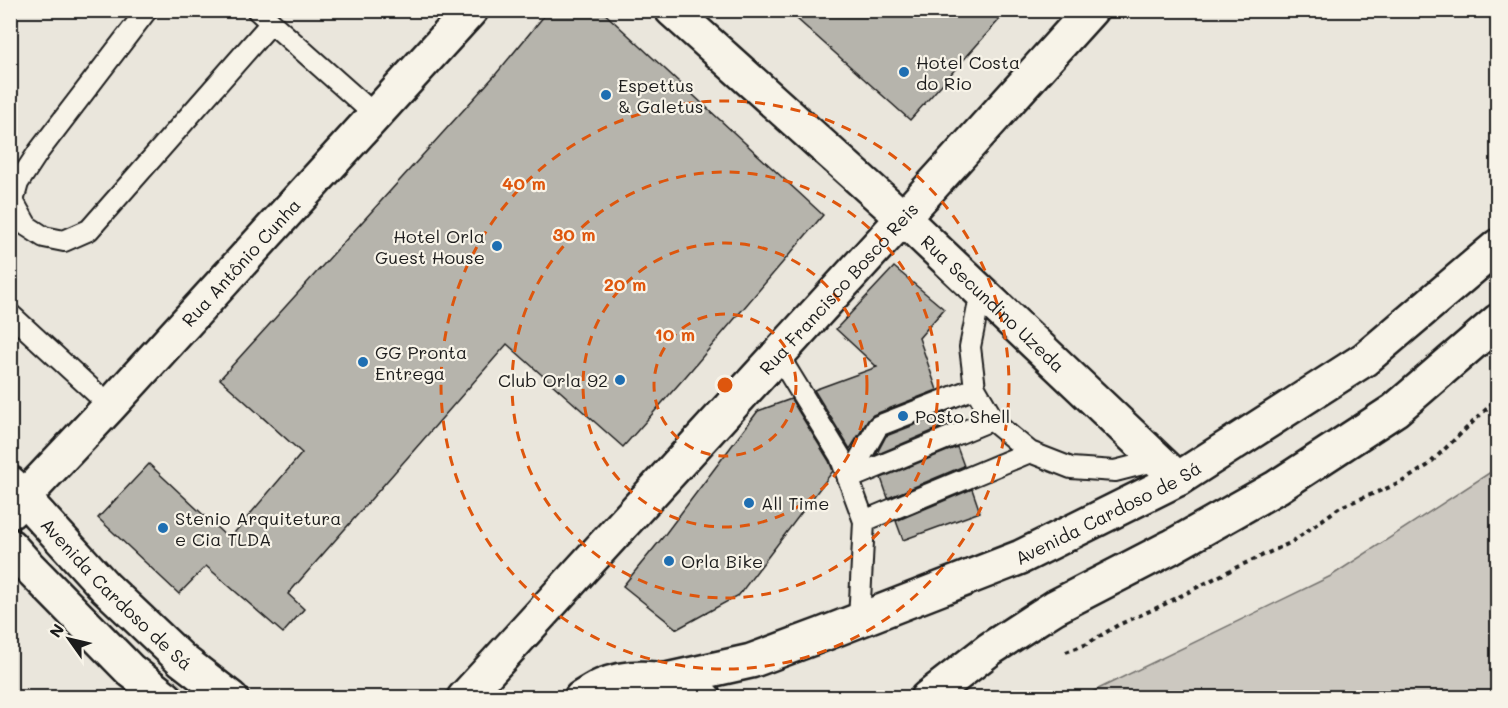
<svg xmlns="http://www.w3.org/2000/svg" width="1508" height="708" font-family="Mali,sans-serif">
<style>
.green{fill:#ccc8c0;stroke:#74726e;stroke-width:1.5}
.building{fill:#b6b4ac;stroke:#1c1c1c;stroke-width:1.5}
.lines{fill:none;stroke-linecap:round;stroke-linejoin:round}
.lane-casing{stroke:#1c1c1c;stroke-width:24}
.street-casing{stroke:#1c1c1c;stroke-width:38}
.highway-casing{stroke:#1c1c1c;stroke-width:38}
.path{stroke:#1c1c1c;stroke-width:4;stroke-dasharray:4.5 4.5;stroke-linecap:butt}
.lane{stroke:#f7f3e8;stroke-width:20}
.street{stroke:#f7f3e8;stroke-width:33}
.highway{stroke:#f7f3e8;stroke-width:33}
.ring{fill:none;stroke:#de560d;stroke-width:3;stroke-dasharray:10 8}
.poi-dot{fill:#1f6fb2;stroke:#f7f3e8;stroke-width:2}
.labels{text-anchor:middle;dominant-baseline:central;stroke-width:4.5;stroke-linejoin:round;paint-order:stroke}
.poi-label{font-size:18px;fill:#1c1c1c;stroke:#f7f3e8;text-anchor:start}
.street-label{font-size:18px;fill:#1c1c1c;stroke:#f7f3e8}
.centre{fill:#de560d;stroke:#f7f3e8;stroke-width:3}
.ring-label{font-size:18px;text-anchor:middle;font-weight:bold;fill:#de560d;stroke:#f7f3e8;stroke-width:4.5;stroke-linejoin:round;paint-order:stroke}
</style>
<rect width="100%" height="100%" fill="#eae6dc"/>
<filter id="ink" filterUnits="userSpaceOnUse"><feTurbulence type="fractalNoise" baseFrequency=".0167" numOctaves="2"/><feDisplacementMap in="SourceGraphic" scale="12" xChannelSelector="R" yChannelSelector="G"/><feConvolveMatrix kernelMatrix="1 2 1 2 8 2 1 2 1" color-interpolation-filters="sRGB"/></filter>
<g filter="url(#ink)">
<path class="green" d="M1497 468V697H1077L1092 692 1331 576Z"/>
<path class="building" d="M549 10H601L823 215 686 376 623 447 507 344 288 594 304 609 283 633 206 566 179 594 98 518 149 464 229 539 302 453 220 379 496 74Z
M787 10H1008L910 120Z
M894 267 944 309 919 338 937 390 873 415 868 420 850 449 814 390 877 367 836 329Z
M791 399 829 461 833 471 739 595 677 629 623 586 663 537 758 411Z
M945 413 949 424 876 455 886 436Z
M957 447 964 466 888 498 881 478Z
M972 489 980 512 903 540 896 521Z"/>
<g class="lines">
<g class="lane-casing">
<path id="lane" d="M147 10 39 151 18 183 13 201 27 226 44 237 64 241 89 230 271 23
M257 10 375 115
M981 292 970 347 975 388 996 424 1030 452 1071 468 1115 471 1158 460
M10 314 110 406
M778 355 840 456 864 521 859 621
M848 479 878 426 975 388
M848 479 994 419
M864 521 1030 452"/>
</g>
<g class="street-casing">
<g id="street">
<path id="s1" d="M672 10 903 218 1178 479"/>
<path id="s2" d="M10 512 110 406 471 10"/>
<path id="s3" d="M464 698 903 218 1091 10"/>
</g>
</g>
<g class="highway-casing">
<g id="highway">
<path id="s4" d="M10 483 105 587 182 660 231 698"/>
<path d="M10 546 28 566 130 670 166 698"/>
<path id="s5" d="M666 680 751 661 821 635 1021 557 1178 479 1365 359 1498 246"/>
<path d="M581 698C588 694 595 689 602 686 632 673 678 676 704 698"/>
<path d="M927 698 990 649 1033 621 1055 607 1171 547 1277 487 1395 410 1498 321"/>
</g>
</g>
<path class="path" d="M1066 652 1087 644 1118 625 1161 606 1235 568 1292 542 1340 507 1400 483 1427 466 1498 398"/>
<use href="#lane" class="lane"/>
<use href="#street" class="street"/>
<use href="#highway" class="highway"/>
</g>
</g>
<g class="ring">
<circle cx="725" cy="385" r="71"/>
<circle cx="725" cy="385" r="142"/>
<circle cx="725" cy="385" r="213"/>
<circle cx="725" cy="385" r="284"/>
</g>
<g class="poi-dot">
<circle cx="904" cy="72" r="6"/>
<circle cx="606" cy="95" r="6"/>
<circle cx="497" cy="246" r="6"/>
<circle cx="363" cy="362" r="6"/>
<circle cx="620" cy="380" r="6"/>
<circle cx="903" cy="416" r="6"/>
<circle cx="749" cy="503" r="6"/>
<circle cx="163" cy="528" r="6"/>
<circle cx="669" cy="561" r="6"/>
</g>
<g class="labels">
<g class="poi-label">
<text x="916" y="62">Hotel Costa<tspan x="916" dy="21">do Rio</tspan></text>
<text x="618" y="85">Espettus<tspan x="618" dy="21">&amp; Galetus</tspan></text>
<text x="485" y="236" text-anchor="end">Hotel Orla<tspan x="485" dy="21">Guest House</tspan></text>
<text x="375" y="352">GG Pronta<tspan x="375" dy="21">Entrega</tspan></text>
<text x="608" y="380" text-anchor="end">Club Orla 92</text>
<text x="915" y="416">Posto Shell</text>
<text x="761" y="503">All Time</text>
<text x="175" y="518">Stenio Arquitetura<tspan x="175" dy="21">e Cia TLDA</tspan></text>
<text x="681" y="561">Orla Bike</text>
</g>
<g class="street-label">
<text stroke="none"><textPath href="#s2" startOffset="340">Rua Antônio Cunha</textPath></text>
<text stroke="none"><textPath href="#s3" startOffset="555">Rua Francisco Bosco Reis</textPath></text>
<text stroke="none"><textPath href="#s1" startOffset="435">Rua Secundino Uzeda</textPath></text>
<text stroke="none"><textPath href="#s5" startOffset="474">Avenida Cardoso de Sá</textPath></text>
<text stroke="none"><textPath href="#s4" startOffset="154">Avenida Cardoso de Sá</textPath></text>
</g>
</g>
<circle cx="725" cy="385" r="9" class="centre"/>
<g class="ring-label">
<text x="524" y="190">40 m</text>
<text x="574" y="241">30 m</text>
<text x="625" y="291">20 m</text>
<text x="675" y="341">10 m</text>
</g>
<rect width="1508" height="708" fill="none" stroke="#f7f3e8" stroke-width="36"/>
<rect x="18" y="18" width="1472" height="672" fill="none" stroke="#1c1c1c" stroke-width="2" filter="url(#ink)"/>
<g transform="translate(69 639) rotate(304)" stroke="#f7f3e8" stroke-width="4.5" paint-order="stroke">
<path d="M0-4.5L10 22L0 15L-10 22Z" fill="#1c1c1c"/>
<text y="-9" font-size="16" font-weight="bold" text-anchor="middle" fill="#1c1c1c">N</text>
</g>
</svg>
